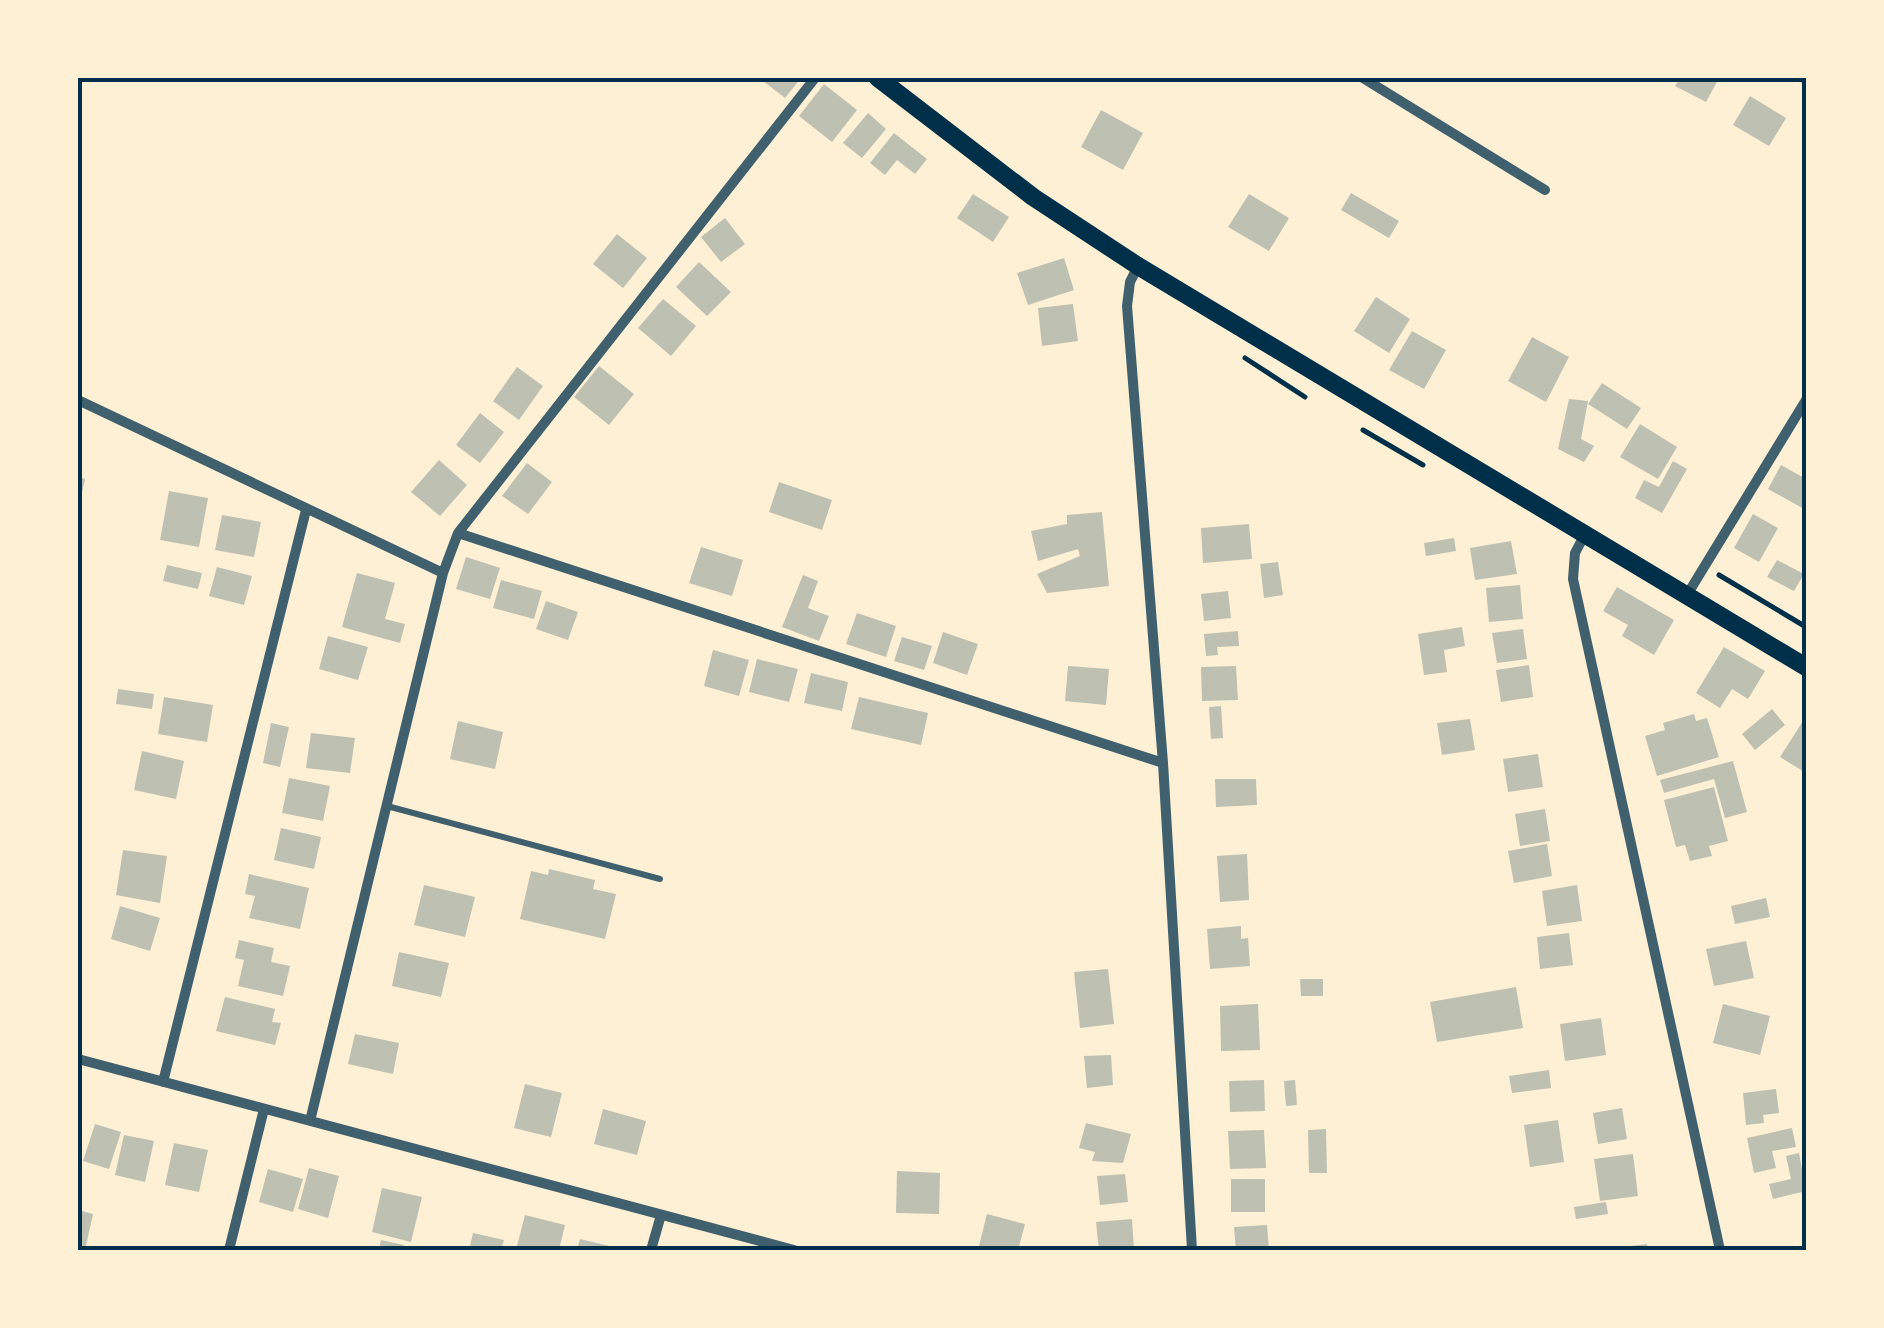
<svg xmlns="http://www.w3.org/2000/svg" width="1884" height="1328" font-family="'Noto Sans',sans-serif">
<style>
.building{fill:#bec0b2}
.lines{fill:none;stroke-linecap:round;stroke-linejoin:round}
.path{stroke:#003049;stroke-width:5}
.service{stroke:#3f606c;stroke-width:6}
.minor{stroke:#3f606c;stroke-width:10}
.secondary{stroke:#003049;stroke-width:18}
.neatline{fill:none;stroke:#003049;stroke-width:4}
</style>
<rect width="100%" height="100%" fill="#fdf0d5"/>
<path class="building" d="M759 78H801L785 98Z
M1680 78H1719L1706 102 1675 86Z
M824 84 857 110 832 142 799 116Z
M1750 96 1786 118 1769 146 1733 125Z
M1101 110 1143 133 1123 170 1081 147Z
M868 113 886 129 862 158 843 143Z
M894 133 927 159 915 174 897 160 885 175 870 163Z
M1351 193 1399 221 1389 238 1341 210Z
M973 194 1009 217 993 242 957 218Z
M1249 194 1289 218 1269 251 1228 227Z
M725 218 745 244 721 262 701 237Z
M617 234 647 258 623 288 593 264Z
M1064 258 1074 290 1028 305 1017 273Z
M699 262 731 292 707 316 676 287Z
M1376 297 1410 319 1389 353 1354 331Z
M663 299 696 326 671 356 638 328Z
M1073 304 1078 341 1042 346 1038 308Z
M1412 331 1446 350 1424 389 1389 370Z
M1532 337 1569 357 1546 402 1508 381Z
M599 366 634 394 609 425 574 397Z
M517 367 543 386 519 420 493 401Z
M1602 383 1641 408 1627 429 1588 404Z
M1569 399 1588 401 1581 439 1594 446 1584 462 1558 449Z
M480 413 504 432 480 463 456 445Z
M1640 424 1677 447 1658 479 1620 457Z
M439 460 467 485 440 516 411 492Z
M1673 461 1687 469 1662 513 1635 498 1644 480 1659 487Z
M527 463 552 482 528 514 502 496Z
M1781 465 1806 479V510L1768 489Z
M78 477 85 479 79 507H78Z
M779 482 832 500 822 530 769 512Z
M169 491 208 498 199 547 160 540Z
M1102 512 1109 586 1047 593 1037 574 1080 556 1078 549 1038 561 1031 531 1067 524V515Z
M1753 514 1778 528 1759 562 1734 548Z
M222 515 261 522 254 557 215 550Z
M1249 524 1252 559 1203 563 1201 528Z
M1454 538 1456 551 1426 556 1424 543Z
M1511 541 1517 574 1475 580 1470 548Z
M701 547 743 560 732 596 689 583Z
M466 557 500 568 490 599 456 589Z
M1777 560 1804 574 1794 591 1767 577Z
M1278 562 1283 595 1264 598 1260 564Z
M167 565 202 573 198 589 163 581Z
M217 567 252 576 244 605 209 596Z
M357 573 395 583 385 619 405 624 400 643 342 627Z
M803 575 818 581 808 608 829 616 819 641 782 627Z
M501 580 542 591 534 619 493 608Z
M1520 585 1523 619 1489 622 1486 588Z
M1617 587 1674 620 1654 655 1622 636 1628 625 1603 611Z
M1228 591 1231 618 1204 621 1201 594Z
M546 601 578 612 568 640 536 629Z
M857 613 896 626 886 657 846 644Z
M1462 627 1465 646 1444 650 1447 672 1424 675 1418 634Z
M1523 629 1527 659 1497 663 1492 633Z
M1238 631 1239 646 1217 647 1218 655 1206 656 1204 634Z
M943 632 978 644 967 675 933 663Z
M328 636 368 647 358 680 319 669Z
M902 637 932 646 924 670 894 661Z
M1724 647 1765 671 1748 699 1732 689 1720 708 1696 693Z
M713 650 749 660 739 696 704 686Z
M757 659 798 669 789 702 749 692Z
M1529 665 1533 697 1501 702 1496 670Z
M1068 666 1109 669 1106 705 1065 701Z
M1236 666 1238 700 1202 701 1201 667Z
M811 673 848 682 842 711 804 703Z
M118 689 154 694 152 709 116 704Z
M164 697 213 705 207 742 158 734Z
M859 697 928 713 921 745 851 729Z
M1221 706 1223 738 1211 739 1209 707Z
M1772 709 1785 725 1755 750 1742 734Z
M1694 714 1696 721 1707 718 1719 757 1657 776 1645 736 1665 730 1663 723Z
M1470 719 1475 750 1442 755 1437 723Z
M458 721 503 732 495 769 450 759Z
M1803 721 1806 723V773L1780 757Z
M271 723 289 727 280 767 263 763Z
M311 733 355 738 350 773 306 768Z
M142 751 184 761 176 799 134 790Z
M1538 754 1543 787 1508 792 1503 759Z
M1733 761 1747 812 1725 818 1714 779 1664 793 1660 780Z
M289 778 330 786 323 821 282 813Z
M1215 779H1256L1257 805 1216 807Z
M1714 787 1728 841 1709 846 1712 856 1690 861 1685 845 1676 847 1664 800Z
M1545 809 1550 841 1520 846 1515 814Z
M281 828 321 837 314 869 274 860Z
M1547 844 1552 876 1514 883 1508 851Z
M123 850 167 856 160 903 116 895Z
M1247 854 1249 900 1220 902 1217 856Z
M549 869 595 880 593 889 616 894 605 939 520 919 531 871 548 875Z
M249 874 309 888 300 929 249 918 255 896 245 894Z
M424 885 475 897 465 937 414 925Z
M1577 885 1582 921 1547 926 1542 891Z
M1766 898 1770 917 1735 924 1731 906Z
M120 906 160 918 150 951 111 939Z
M1241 926V939L1248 938 1250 966 1210 969 1207 929Z
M1569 933 1573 965 1540 969 1537 937Z
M239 940 274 948 271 962 290 966 283 996 238 986 244 960 235 958Z
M1746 941 1754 978 1714 986 1706 949Z
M399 952 449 963 441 997 392 986Z
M1108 969 1114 1024 1080 1028 1074 972Z
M1300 979H1323V996H1301Z
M1516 987 1523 1028 1437 1042 1430 1002Z
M225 997 275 1009 272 1022 281 1023 275 1045 216 1031Z
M1258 1004 1260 1050 1221 1051 1220 1006Z
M1723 1004 1770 1016 1760 1055 1713 1043Z
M1601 1018 1606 1055 1565 1061 1560 1024Z
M355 1034 399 1043 393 1074 348 1064Z
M1111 1055 1113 1085 1087 1088 1084 1056Z
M1549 1070 1551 1088 1512 1093 1509 1076Z
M1264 1080 1265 1111 1230 1112 1229 1081Z
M1295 1080 1297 1105 1286 1106 1284 1081Z
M525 1084 562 1093 551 1137 514 1128Z
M1776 1089 1779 1113 1763 1115 1764 1123 1746 1125 1743 1093Z
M1622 1108 1627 1139 1598 1144 1593 1113Z
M603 1109 646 1121 637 1155 594 1144Z
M1558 1120 1564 1162 1530 1167 1524 1125Z
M1086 1123 1131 1134 1123 1163 1092 1161 1095 1152 1079 1148Z
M95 1124 121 1132 109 1169 83 1161Z
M1792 1128 1796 1147 1772 1151 1776 1168 1754 1173 1747 1138Z
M1326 1129 1327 1173H1309L1308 1130Z
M1264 1130 1266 1168 1230 1169 1228 1131Z
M124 1135 154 1141 145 1182 115 1175Z
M174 1143 208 1150 199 1192 165 1185Z
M1799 1153 1806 1191 1773 1199 1769 1184 1791 1179 1786 1156Z
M1633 1154 1638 1196 1600 1201 1594 1159Z
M309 1168 339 1176 328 1218 298 1209Z
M268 1169 303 1179 293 1212 259 1202Z
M897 1171 940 1173 939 1214 896 1213Z
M1125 1174 1128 1202 1100 1205 1097 1176Z
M1231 1179H1265V1212H1231Z
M382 1188 422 1197 411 1242 372 1232Z
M1606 1202 1608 1214 1576 1219 1574 1207Z
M78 1210 93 1214 85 1250H78Z
M987 1214 1025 1224 1018 1250 979 1246Z
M525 1215 565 1225 559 1250H516Z
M1132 1219 1134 1250H1099L1096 1222Z
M1267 1225 1269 1250H1236L1234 1227Z
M473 1233 504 1240 501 1250H469Z
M580 1239 622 1249V1250H577Z
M381 1240 404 1245 403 1250H379Z
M1647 1244 1648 1250H1614V1248Z"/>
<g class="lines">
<path class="path" d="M1245 358 1305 397
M1363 430 1423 465
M1719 575 1806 627"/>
<path class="service" d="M387 806 660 879"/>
<path class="minor" d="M1363 78 1545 190
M1804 78 1806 79
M1138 266 1130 282 1127 306 1163 763 1192 1250
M78 400 443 573
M458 533 1163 763
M1585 534 1575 553 1573 579 1720 1250
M1687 595 1806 400
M78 1059 794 1250
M163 1082 306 510
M310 1121 443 573 458 533 815 78
M229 1250 264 1109
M651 1250 661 1215"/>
<path class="secondary" d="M878 78 1033 197 1138 266 1806 667"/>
</g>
<rect width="1884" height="1328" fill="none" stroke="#fdf0d5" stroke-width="160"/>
<rect x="80" y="80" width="1724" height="1168" class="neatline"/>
</svg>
